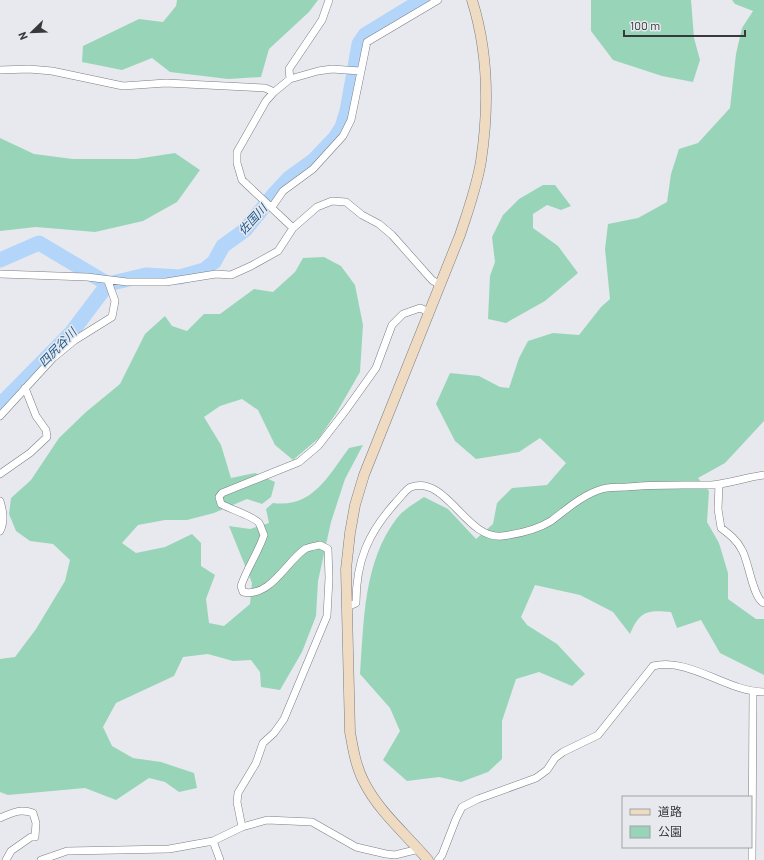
<svg xmlns="http://www.w3.org/2000/svg" width="764" height="860" font-family="Barlow,'Noto Sans JP',sans-serif">
<style>
.green{fill:#98d5b8}
.lines{fill:none;stroke-linecap:round;stroke-linejoin:round}
.river{stroke:#b3d5f9;stroke-width:15}
.street-casing{stroke:#7c7e83;stroke-width:8}
.secondary-casing{stroke:#7c7e83;stroke-width:11}
.street{stroke:#fff;stroke-width:7}
.secondary{stroke:#eedbc2;stroke-width:10}
.labels{text-anchor:middle;dominant-baseline:central;stroke-width:3;stroke-linejoin:round;paint-order:stroke}
.water-label{font-size:12px;font-style:italic;fill:#1f5a90;stroke:#e7e9ee}
</style>
<rect width="100%" height="100%" fill="#e7e9ee"/>
<path class="green" d="M177 0H318L309 12 269 49 261 77 228 79 170 72 152 58 122 70 82 62 83 46 139 19 163 22 176 6Z
M591 0H691L694 38 700 60 693 82 662 76 613 60 591 31Z
M732 0H764V421L725 463 698 478 709 491 707 522 719 543 728 573V599L756 619H764V675L720 653 701 620 677 628 671 612C647 610 640 611 630 634L613 612 580 595 535 585 521 617 527 625 557 644 585 674 572 686 539 672 516 679 502 721V759L488 772 461 782 439 777 407 781 383 760 400 731 390 708 360 674C364 622 363 562 397 518 403 510 415 503 424 497L448 509 476 539 493 524 497 503 512 488 547 485 566 463 540 438 519 452 476 459 455 441 436 404 450 373 479 376 500 387 509 388 519 358 528 341 553 333 579 335 601 307 610 299 605 249 608 224 638 218 667 202 671 174 679 149 698 143 730 108 736 54 742 28 753 11 735 4Z
M0 138 34 154 73 159H136L175 153 200 170 177 202 143 221 95 232 36 227 0 231Z
M543 185H555L571 206 561 210 547 205 533 214V228L558 246 578 273 545 301 506 323 488 319 490 276 495 262 492 237 503 215 519 199Z
M324 257 341 266 355 285 363 325 360 372 337 412 319 438 293 460 275 445 258 410 242 399 220 406 204 417 221 445 231 478 255 473 275 482 271 497 262 504 247 499 214 513 187 520H165L138 525 122 543 136 553 165 547 192 534 201 543V566L215 575 206 599 209 623 224 626 250 604 252 583 229 526 250 529 269 523 266 509 273 503C313 508 328 476 349 448L363 445 345 479 331 522 318 581 316 616 302 652 280 690 261 687 260 672 251 660 233 661 208 654 183 657 174 676 116 703 103 727 112 746 133 758 161 762 194 773 197 788 179 792 165 782 149 778 116 800 85 788 8 795 0 792V659L15 657 36 629 65 581 70 560 53 544 30 541 16 531 9 514 11 498 31 480 59 438 86 412 120 384 145 334 165 316 172 326 187 331 204 314H220L254 289 273 292 295 272 303 258Z"/>
<g class="lines">
<path class="river" d="M0 260 39 243 108 284 146 275 180 277 204 270 214 262 223 246 245 230 275 193 289 178 314 160 335 138 342 127 347 111 359 44 365 35 422 0
M0 405 71 333 108 284"/>
<g class="street-casing">
<path id="street" d="M0 70 29 69 52 71 123 86 166 83 265 88 274 92
M290 79 289 69 322 20 329 0
M272 207 283 191 313 169 343 136 351 120 367 42 438 0
M293 228 242 180 237 163V152L266 101 274 92 290 79 318 71 332 69 360 71
M0 274 87 277 127 282H166L216 274 231 275 251 266 278 251 293 228 317 207 332 201 346 202 362 215 379 224 392 235 432 280 440 285
M0 416 53 358 75 340 112 317 115 301 108 281
M0 474 30 453 47 437 46 430 36 416 25 388
M719 484 718 509 721 528C729 534 737 540 742 550 749 562 753 599 764 603
M0 501C3 511 5 521 0 531
M347 607 356 603C356 561 368 533 396 502 400 498 406 489 411 487 447 475 466 540 502 536 518 534 538 529 551 521 567 509 582 495 602 489 609 487 618 487 626 487 655 484 682 485 711 485 728 484 747 477 764 475
M0 818C12 813 20 808 33 813L36 823 35 837H31L11 851 6 860
M242 827 237 802 238 793 256 763 263 743 274 733 284 719 327 616 329 578 328 549 320 545C315 546 309 547 305 549 286 562 270 598 243 592L241 586C247 568 258 553 264 535 262 531 261 526 259 523 255 517 230 509 221 504L219 497 222 493 299 462 318 446 346 410 376 368 392 325 403 314 420 308 429 312
M213 841 220 860
M41 860 67 851 169 849 213 841 242 827 267 820 312 822 356 847 386 854 395 855 419 849
M438 860 442 855 456 819 462 807 478 799 536 778 547 770 555 758 563 752 598 735 653 666C690 657 727 692 764 692
M752 860 753 692"/>
</g>
<g class="secondary-casing">
<path id="secondary" d="M428 860C407 835 379 812 364 782 356 767 353 749 350 732L346 569 350 533 355 505 364 475 460 235C468 211 477 186 481 161 489 108 488 51 472 0"/>
</g>
<use href="#street" class="street"/>
<use href="#secondary" class="secondary"/>
</g>
<g class="labels">
<g class="water-label">
<text transform="translate(252 219) rotate(-48)">佐国川</text>
<text transform="translate(57 347) rotate(-46)">四尻谷川</text>
</g>
</g>
<rect x="622" y="796" width="130" height="52" fill="#e7e9ee" stroke="#a1a3a6"/>
<rect x="630" y="809" width="20" height="6" fill="#eedbc2" stroke="#a1a3a6"/>
<text x="658" y="816" font-size="12" fill="#38393b">道路</text>
<rect x="630" y="826" width="20" height="12" fill="#98d5b8" stroke="#a1a3a6"/>
<text x="658" y="836" font-size="12" fill="#38393b">公園</text>
<g transform="translate(32 32) rotate(247)" stroke="#e7e9ee" stroke-width="3" paint-order="stroke">
<path d="M0-3L7 15L0 10L-7 15Z" fill="#38393b"/>
<text y="-6" font-size="11" font-weight="bold" text-anchor="middle" fill="#38393b">N</text>
</g>
<path d="M624 30v6h121v-6" fill="none" stroke="#38393b" stroke-width="2"/>
<text x="630" y="30" font-size="12" fill="#38393b" stroke="#e7e9ee" stroke-width="3" paint-order="stroke">100 m</text>
</svg>
